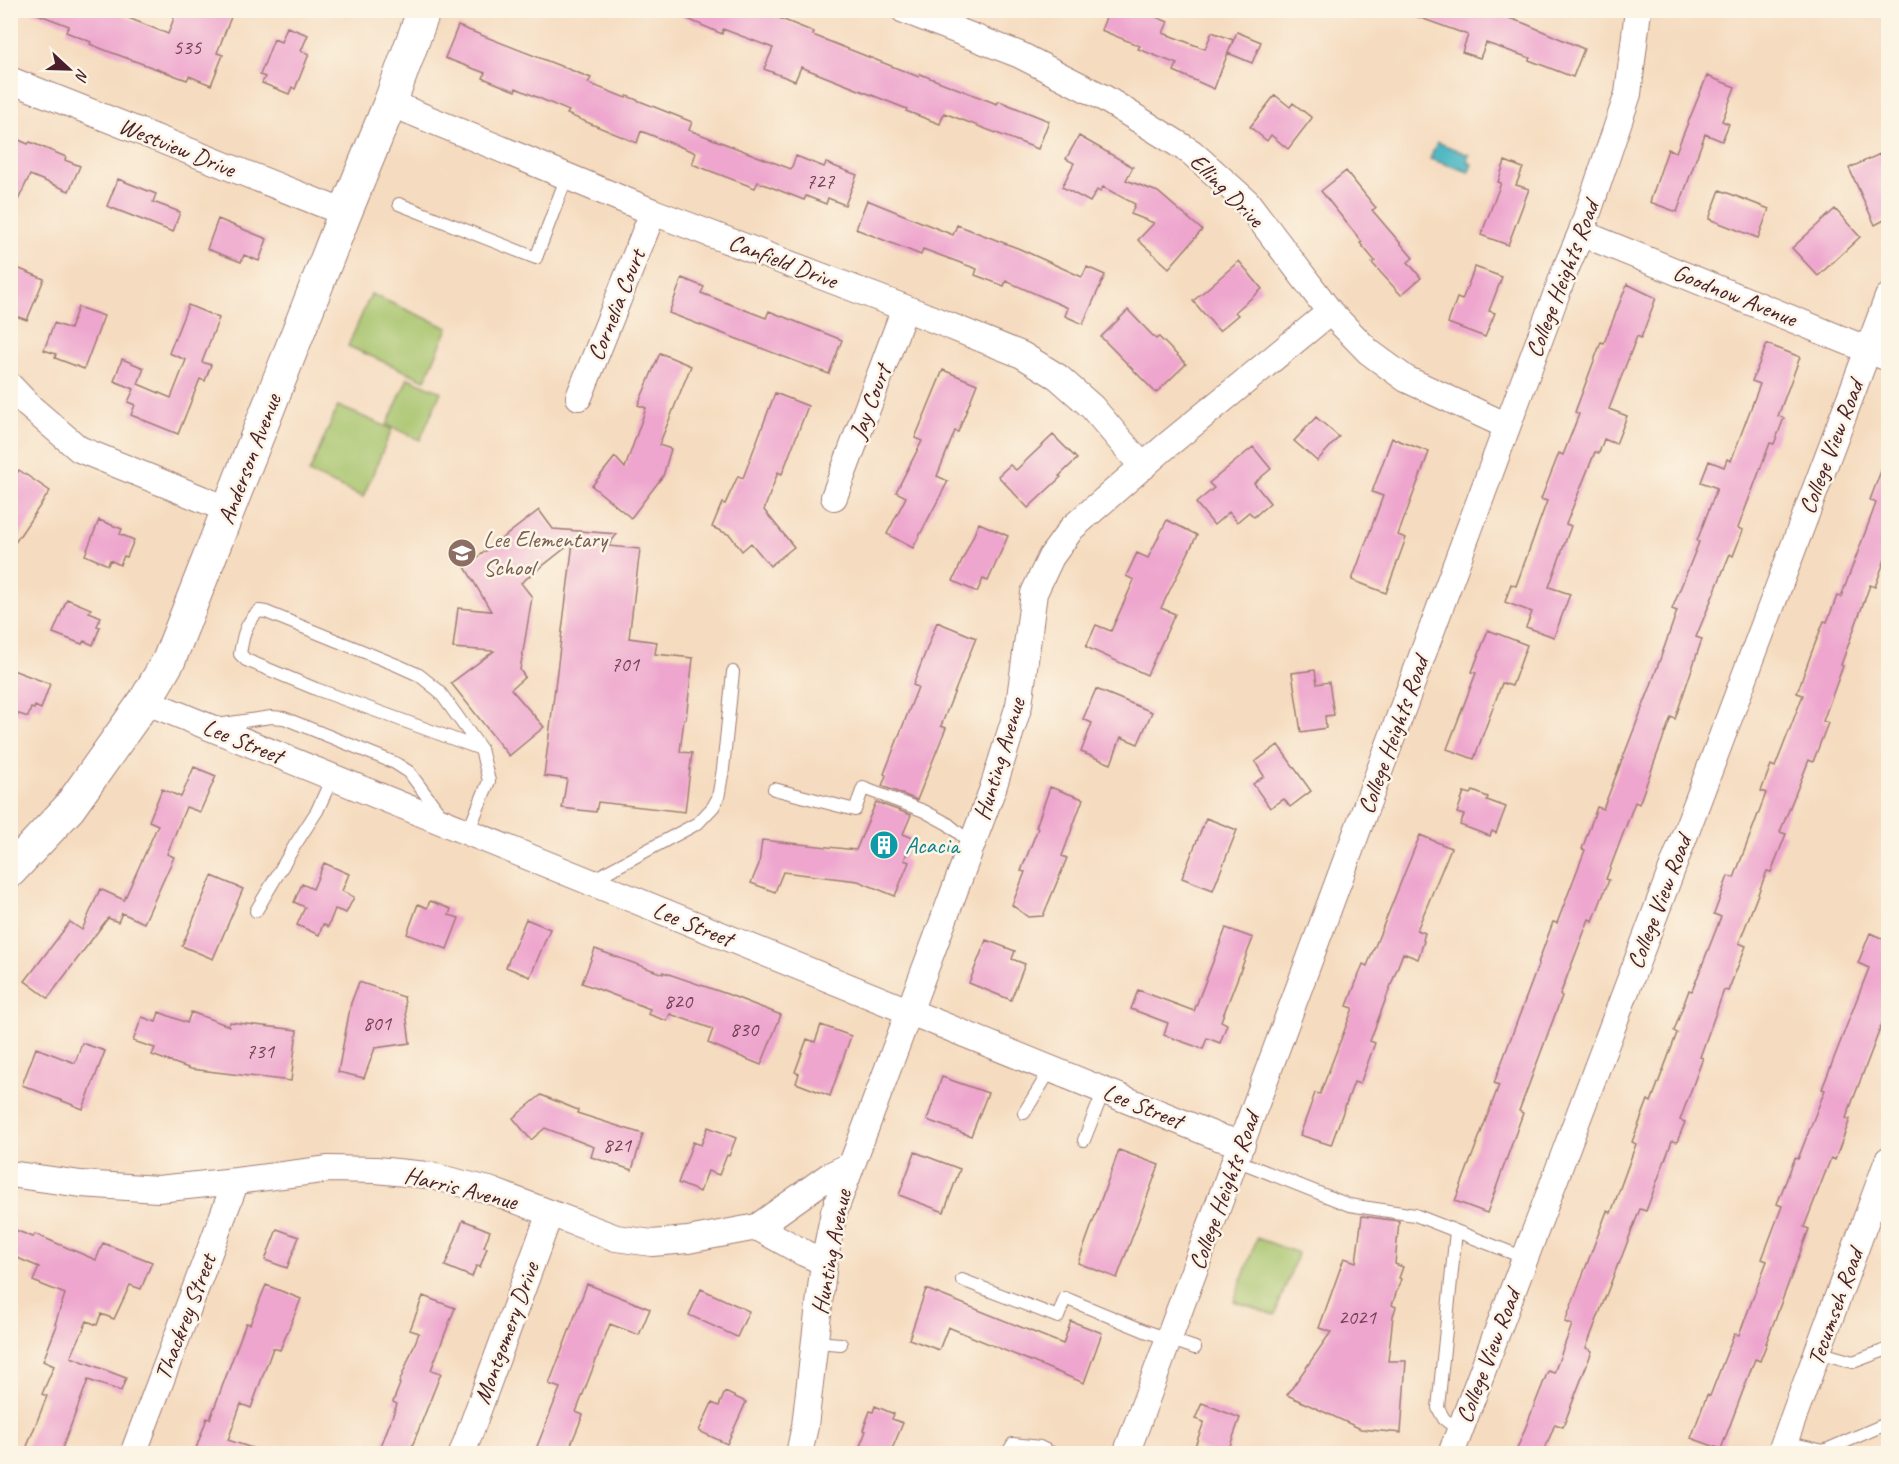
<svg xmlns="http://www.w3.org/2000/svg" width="1899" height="1464" font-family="Caveat,sans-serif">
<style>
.green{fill:#a5c36b;stroke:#78714b;stroke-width:1.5}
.water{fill:#48b6c1;stroke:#496a76;stroke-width:1.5}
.building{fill:#eea5ce}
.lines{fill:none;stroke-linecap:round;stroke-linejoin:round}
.lane-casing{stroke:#a07d75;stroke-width:14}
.street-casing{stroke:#a07d75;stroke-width:28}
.secondary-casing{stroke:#a07d75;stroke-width:35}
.lane{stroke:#fff;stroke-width:12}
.street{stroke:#fff;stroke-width:26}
.secondary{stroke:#fff;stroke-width:33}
.labels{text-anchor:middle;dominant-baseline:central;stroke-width:5;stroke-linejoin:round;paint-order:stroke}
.number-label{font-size:21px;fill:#734054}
.street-label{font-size:24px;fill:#4a1f2b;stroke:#fcf5e5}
.education-label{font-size:24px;fill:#785e54;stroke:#fcf5e5;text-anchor:start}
.culture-label{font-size:24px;fill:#0d838f;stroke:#fcf5e5;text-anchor:start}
</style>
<rect width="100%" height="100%" fill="#fcf5e5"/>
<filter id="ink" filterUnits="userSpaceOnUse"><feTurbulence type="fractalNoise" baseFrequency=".0167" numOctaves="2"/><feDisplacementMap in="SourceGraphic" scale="12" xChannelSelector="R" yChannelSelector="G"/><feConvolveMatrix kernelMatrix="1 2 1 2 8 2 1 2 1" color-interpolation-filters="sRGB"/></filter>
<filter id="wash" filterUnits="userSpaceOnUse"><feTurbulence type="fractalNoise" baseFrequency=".008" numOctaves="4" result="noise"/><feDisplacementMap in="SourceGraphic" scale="24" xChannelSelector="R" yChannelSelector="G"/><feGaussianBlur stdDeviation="1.35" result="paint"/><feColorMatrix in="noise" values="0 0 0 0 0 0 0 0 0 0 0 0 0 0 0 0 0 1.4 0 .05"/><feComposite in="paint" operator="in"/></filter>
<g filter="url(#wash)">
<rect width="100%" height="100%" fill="#f5dbbf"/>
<path class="green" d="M371 294 448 328 425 380 348 346Z
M408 378 441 392 420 440 387 425Z
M338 406 392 429 363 497 309 473Z
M1257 1238 1298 1253 1275 1315 1234 1301Z"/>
<path class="water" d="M1437 142 1469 155 1467 162 1472 164 1469 172 1430 159Z"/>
<g id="blocks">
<path class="building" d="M32 10H109L168 34 177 10H213L231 17 217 53 223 55 211 85 189 76 187 80 110 52 90 44 91 42 66 32 69 26 32 12Z
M667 10H759L814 32 813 35 919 77 920 74 997 104 999 101 1049 121 1038 149 944 113 940 124 906 111 907 109 801 67 795 81 764 69 773 48 723 29 722 34Z
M1109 10H1140L1168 22 1163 33 1205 49 1212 32 1233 40 1214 89 1174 71 1177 64 1138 49 1140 46 1101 30Z
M1408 10H1486L1526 24 1584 49 1573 77 1529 60 1530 58 1486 43 1480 58 1462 52 1468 35 1407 13Z
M458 26 591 78 588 83 626 98 627 96 692 122 689 130 791 169 796 156 824 167 826 163 857 175 845 205 828 198 826 204 806 196 804 200 758 182 755 188 692 164 696 153 641 131 637 143 567 114 569 111 516 88 515 91 483 78 485 73 445 58Z
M287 27 308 35 301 51 309 54 295 89 292 87 289 94 262 83 265 77 260 75 274 39 281 42Z
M1237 32 1261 42 1252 63 1228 53Z
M1707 76 1735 87 1722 121 1729 124 1722 141 1705 134 1677 212 1650 202 1668 149 1676 152Z
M1275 95 1290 107 1293 103 1312 118 1288 149 1271 135 1267 141 1250 127Z
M10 136 28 144 30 142 66 157 65 160 80 166 69 191 30 175 10 217Z
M1079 136 1133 167 1126 180 1158 192 1202 230 1169 268 1138 240 1154 223 1131 214 1135 204 1103 187 1100 192 1097 190 1090 202 1062 187 1074 163 1066 159Z
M1880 154 1888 172V218L1875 225 1849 168Z
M1505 161 1523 168 1516 185 1529 189 1508 245 1481 235 1501 183 1498 182Z
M1346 171 1376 208 1372 210 1413 258 1408 262 1421 278 1401 295 1372 263 1375 261 1360 243 1362 242 1321 191Z
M118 179 156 194 153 202 180 212 173 232 107 206Z
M1720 190 1769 209 1758 238 1709 219Z
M867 200 953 235 957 225 1020 249 1082 277 1087 267 1105 275 1083 324 1065 316 1068 308 1006 281 1004 286 975 275 977 269 923 249 921 255 856 229Z
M1835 209 1860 237 1818 276 1792 248Z
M218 219 267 239 259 261 244 255 241 262 207 249Z
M1239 261 1262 289 1235 312 1238 315 1219 331 1193 301Z
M10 265 44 279 27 320 10 314Z
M1475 267 1502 277 1489 311 1495 313 1485 337 1448 323 1457 298 1462 300Z
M682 278 704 287 701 293 766 318 769 311 842 340 829 374 669 313Z
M1627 284 1656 298 1641 338 1637 336 1609 409 1627 416 1616 444 1604 439 1599 453 1595 452 1566 524 1571 526 1549 587 1570 594 1554 637 1526 627 1532 612 1505 602 1511 584 1516 586 1547 501 1541 499 1559 453 1563 455 1579 414 1575 412 1601 342 1604 343Z
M188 305 219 318 202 362 211 365 205 381 200 379 178 434 131 415 135 405 128 402 134 389 114 381 122 359 144 368 138 384 171 398 186 360 169 353Z
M78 307 104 316 84 369 55 358 56 354 44 350 54 323 70 329Z
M1128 310 1156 339 1159 337 1186 364 1156 393 1101 337Z
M1767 344 1800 357 1778 416 1784 418 1774 444 1770 443 1738 528 1743 530 1733 556 1730 554 1696 637 1702 639 1675 719 1671 717 1639 804 1635 802 1606 879 1609 880 1593 921 1589 919 1560 995 1562 996 1519 1111 1523 1113 1487 1213 1455 1201 1499 1085 1494 1083 1539 963H1538L1553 922 1557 923 1585 850 1582 849 1597 807 1603 809 1650 688 1677 611 1672 609 1699 542 1697 541 1717 488 1701 482 1709 461 1724 467 1727 459 1731 461 1760 384 1752 381Z
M660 353 691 366 659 445 671 449 663 476 631 518 592 486 615 457 625 468 646 408 638 405Z
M943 370 977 384 958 432 955 431 937 476 948 481 913 548 887 534 906 497 896 492 922 441 915 438Z
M775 393 808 406 782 474 778 472 764 510 794 547 770 566 751 543 742 551 730 535 712 527 722 503 725 504 738 476 743 478Z
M1316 417 1339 437 1317 461 1294 441Z
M1053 435 1077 459 1059 476 1061 477 1028 508 998 476 1010 465 1016 470Z
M1392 438 1429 452 1398 535 1406 538 1386 593 1352 580 1383 496 1372 492Z
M1253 447 1271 469 1254 483 1270 503 1254 517 1249 512 1237 522 1229 512 1214 525 1196 503 1214 488 1209 483Z
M1887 455 1888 456V551L1875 587 1870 585 1841 665 1843 666 1823 721 1828 723 1813 762 1809 760 1780 832 1786 834 1771 872 1767 871 1739 943 1746 946 1728 991 1724 990 1700 1057 1703 1058 1680 1120 1685 1122 1677 1142 1672 1141 1646 1211 1640 1209 1619 1264H1618L1586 1348 1592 1351 1563 1427 1555 1424 1543 1454H1515L1548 1371 1554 1373 1572 1325 1565 1322 1607 1211 1611 1213 1636 1144 1632 1142 1648 1100 1651 1102 1677 1033 1674 1031 1689 990 1692 991 1721 917 1714 914 1728 876 1734 878 1766 793 1761 791 1771 765 1775 767 1803 695 1797 693 1811 654 1824 621 1827 622 1837 596 1841 597 1869 522 1876 503 1870 500Z
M19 470 50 491 10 550V483Z
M539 510 553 529 617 534 608 546 640 549 629 638 657 642 655 654 693 658 686 719H684L680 752 692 753 685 812 598 802 596 812 562 808 567 779 544 776 573 542 521 583 532 597 520 670 525 677 511 689 544 727 509 756 451 683 494 651 453 648 458 608 491 611 465 567Z
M99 520 122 529 120 534 134 540 127 557 124 556 120 565 110 560 108 565 85 555Z
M1167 520 1197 535 1161 608 1175 614 1147 675 1086 647 1096 625 1111 631 1134 580 1126 576 1137 553 1148 558Z
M979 523 1008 536 988 581 983 579 977 592 953 581Z
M67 599 91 609 89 612 101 617 97 626 100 627 93 645 84 641 82 644 53 633Z
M937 622 976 638 941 726 946 728 917 800 882 786 886 775 884 774 918 687 913 685Z
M1488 630 1527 645 1512 686 1502 683 1474 759 1447 749 1476 673 1472 672Z
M10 669 50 684 41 709 35 706 34 709 31 708 28 717 10 711Z
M1315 670 1317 684 1329 682 1334 715 1325 716 1326 728 1301 732 1292 673Z
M1096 689 1152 712 1138 744 1121 737 1111 764 1081 752 1092 723 1083 719Z
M1278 745 1311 791 1290 807 1284 799 1270 808 1253 784 1264 776 1255 762Z
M194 767 216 776 200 812 186 807 167 854 174 857 144 923 122 913 118 922 108 918 48 998 25 981 70 922 82 930 100 889 124 900 158 825 149 821 162 789 181 797Z
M1050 787 1083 799 1062 856 1067 858 1043 916 1028 917 1012 905 1025 872 1021 871 1038 828 1036 827Z
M1473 791 1488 797 1487 800 1506 807 1496 833 1492 831 1490 836 1460 825 1464 815 1457 813 1464 792 1471 794Z
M876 802 911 815 903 834 913 838 904 860 909 862 895 896 858 881 783 872 775 892 751 883 759 864 762 840 856 850Z
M1206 818 1237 830 1213 890 1182 878Z
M1420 835 1451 848 1417 930 1425 933 1423 940 1424 941 1418 959 1403 953 1370 1041 1375 1043 1360 1084 1354 1082 1331 1145 1300 1135 1315 1093 1320 1094 1353 1008 1347 1006 1363 964 1367 966Z
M324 863 349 874 342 891 354 897 346 913 335 909 328 927 323 924 319 935 297 925 305 907 294 902 302 884 313 889Z
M212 876 243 889 213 959 182 946Z
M430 901 451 909 449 915 459 918 447 949 407 934 418 904 427 908Z
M526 919 550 929 530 977 506 967Z
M1226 928 1253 938 1221 1021 1227 1024 1220 1043 1207 1038 1203 1049 1164 1035 1168 1023 1131 1009 1138 990 1194 1011Z
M1870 933 1888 941V1008L1846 1118 1850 1119 1835 1160 1831 1158 1804 1227 1809 1229 1766 1343H1767L1760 1361 1755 1359 1721 1449 1691 1438 1707 1395 1710 1396 1734 1334 1739 1335 1767 1261 1762 1259 1782 1206 1777 1204 1795 1158 1798 1159 1825 1090 1822 1089 1869 968 1858 963Z
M986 940 1015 951 1012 959 1025 964 1011 1000 969 983Z
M595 949 663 974V972L727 994 781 1015 761 1065 708 1043 713 1029 670 1014 667 1021 648 1014 650 1009 582 983Z
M359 982 404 997 410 1043 375 1048 364 1078 338 1072 351 1003Z
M159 1012 187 1023 191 1012 229 1026 230 1022 297 1030 291 1081 191 1069 152 1055 155 1048 133 1041 142 1017 156 1022Z
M821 1025 851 1036 830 1096 796 1083 799 1074 795 1072 807 1039 815 1042Z
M82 1043 105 1051 83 1109 22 1085 36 1048 75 1063Z
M942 1077 988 1093 971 1136 927 1120Z
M541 1095 578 1110 577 1113 643 1134 632 1170 591 1157 594 1147 545 1128 531 1140 513 1118Z
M708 1127 736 1138 729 1156 727 1155 719 1175 708 1171 700 1192 678 1183 693 1142 701 1145Z
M1119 1150 1159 1165 1117 1278 1078 1263Z
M915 1152 960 1169 944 1212 899 1195Z
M1362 1216 1399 1221 1395 1264 1403 1267 1399 1278 1401 1279 1392 1305 1396 1307 1393 1316 1388 1361H1406L1401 1433 1361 1429 1287 1395 1331 1332 1319 1328 1344 1258 1356 1262Z
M463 1220 490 1231 484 1247 487 1248 480 1267 476 1266 472 1277 445 1266Z
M10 1228 33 1237 35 1234 96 1260 103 1243 152 1262 141 1289 130 1285 114 1319 101 1314 97 1325 87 1321 71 1357 126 1378 121 1391 88 1380 60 1454H24L47 1396 42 1394 54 1366 43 1361 57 1325 55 1324 65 1294 33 1281 39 1267 10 1255Z
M277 1229 299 1237 287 1268 265 1260Z
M587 1284 650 1309 639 1335 610 1324 576 1412 583 1415 567 1454H534L560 1388 549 1384Z
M266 1285 301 1299 280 1350 273 1348 251 1408 241 1404 228 1440 261 1451 260 1454H194L207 1418 210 1419 246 1323 250 1324Z
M701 1289 749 1311 737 1337 689 1315Z
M926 1289 1063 1344 1071 1321 1102 1333 1084 1383 948 1327 939 1350 909 1339Z
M423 1296 455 1308 431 1370 441 1373 409 1454H378L397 1404 393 1402 400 1384 399 1383 419 1333 410 1330Z
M725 1392 746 1402 727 1444 699 1431 712 1403 719 1406Z
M1202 1403 1240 1418 1227 1454H1215L1195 1446 1204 1422 1195 1419Z
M875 1406 894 1414 892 1419 903 1423 890 1454H857L866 1431 863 1430 870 1411 873 1412Z"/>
</g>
</g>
<g filter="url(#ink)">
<use href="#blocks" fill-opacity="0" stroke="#a07d75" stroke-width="1.5"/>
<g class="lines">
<g class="lane-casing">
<path id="lane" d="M399 204 536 258 567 176
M217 725 271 717 284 718 395 763 409 772 443 818
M774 789 855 810 863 788 924 811 948 824 972 844
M468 832 489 781 481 749 439 691 419 675 399 666 266 612 259 611C245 623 243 636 240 654L246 660 316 689 481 749
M590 881 698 823 713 807 718 798 723 769 733 672
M256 911 295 845 317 811 332 778
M1024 1113 1051 1069
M1084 1140 1104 1090
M1236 1160 1349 1205 1415 1215 1525 1258
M1456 1231 1438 1408 1444 1419 1460 1431
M962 1280 1058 1317 1065 1298 1145 1331 1195 1348
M815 1342 841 1344
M1818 1352 1853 1362 1888 1349
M1785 1442 1824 1451 1888 1423
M1007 1454 1013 1444 1040 1447 1054 1454"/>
</g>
<g class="street-casing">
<path id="street" d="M904 10 1020 55 1104 98 1191 152 1247 202 1330 312 1369 352 1406 379 1507 426
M10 80 345 213
M390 103 653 212 905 308 1022 355 1058 377 1092 407 1143 467
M1581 233 1888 358
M10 386 29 406 79 449 229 510
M579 397 653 212
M834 497 905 308
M145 701 1218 1137 1242 1144
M10 1174 81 1184 158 1189 236 1181 329 1169 376 1170 427 1175 489 1190 616 1238 652 1243 688 1240 757 1227 829 1176 851 1165
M757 1227 804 1253 824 1262
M133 1454 236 1181
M462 1454 550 1213
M799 1454 805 1426 824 1262 834 1212 993 788 1019 705 1034 593 1051 557 1072 528 1165 447 1330 312
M1126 1454 1566 268 1581 233 1628 94 1638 10
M1451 1454 1888 297
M1780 1454 1888 1160"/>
</g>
<g class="secondary-casing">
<path id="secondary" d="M10 871 69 808 145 701 169 660 345 213 390 103 424 10"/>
</g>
<use href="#lane" class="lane"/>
<use href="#street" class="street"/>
<use href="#secondary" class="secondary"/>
</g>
</g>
<defs>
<g id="school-disc" transform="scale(1.5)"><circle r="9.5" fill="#8d6e63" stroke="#fcf5e5"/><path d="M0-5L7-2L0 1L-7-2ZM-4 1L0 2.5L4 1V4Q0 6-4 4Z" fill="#fff"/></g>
<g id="building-disc" transform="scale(1.5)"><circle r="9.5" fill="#0f9aa8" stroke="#fcf5e5"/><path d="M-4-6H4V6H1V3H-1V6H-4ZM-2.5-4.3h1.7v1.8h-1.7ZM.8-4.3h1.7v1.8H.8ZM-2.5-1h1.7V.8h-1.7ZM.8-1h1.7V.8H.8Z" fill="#fff"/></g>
</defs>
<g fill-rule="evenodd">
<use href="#school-disc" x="462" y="553"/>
<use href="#building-disc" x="884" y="845"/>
</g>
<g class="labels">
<g class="number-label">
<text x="187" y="47">535</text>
<text x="820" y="181">727</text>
<text x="625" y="664">701</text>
<text x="678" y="1001">820</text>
<text x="377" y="1023">801</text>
<text x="744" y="1029">830</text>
<text x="260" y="1051">731</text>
<text x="617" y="1145">821</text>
<text x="1357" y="1317">2021</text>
</g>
<g class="street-label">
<text transform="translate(177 147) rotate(22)">Westview Drive</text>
<text transform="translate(1227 190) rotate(45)">Elling Drive</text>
<text transform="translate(783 261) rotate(21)">Canfield Drive</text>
<text transform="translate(1562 279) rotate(-69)">College Heights Road</text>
<text transform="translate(1735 295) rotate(22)">Goodnow Avenue</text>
<text transform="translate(616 305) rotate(-68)">Cornelia Court</text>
<text transform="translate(870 402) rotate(-69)">Jay Court</text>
<text transform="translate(1831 447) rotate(-69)">College View Road</text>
<text transform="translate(249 459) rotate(-69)">Anderson Avenue</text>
<text transform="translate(1393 735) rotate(-70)">College Heights Road</text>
<text transform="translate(243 741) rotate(22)">Lee Street</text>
<text transform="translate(999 759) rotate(-73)">Hunting Avenue</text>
<text transform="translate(1659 902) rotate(-69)">College View Road</text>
<text transform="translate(693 924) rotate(22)">Lee Street</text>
<text transform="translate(1143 1106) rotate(22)">Lee Street</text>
<text transform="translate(461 1188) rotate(14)">Harris Avenue</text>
<text transform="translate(1224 1191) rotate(-70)">College Heights Road</text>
<text transform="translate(831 1252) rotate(-79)">Hunting Avenue</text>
<text transform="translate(1835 1307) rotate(-70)">Tecumseh Road</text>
<text transform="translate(185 1317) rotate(-69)">Thackrey Street</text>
<text transform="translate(506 1333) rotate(-70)">Montgomery Drive</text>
<text transform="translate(1488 1356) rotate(-69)">College View Road</text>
</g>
<g class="education-label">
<text x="483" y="539">Lee Elementary<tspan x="483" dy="28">School</tspan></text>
</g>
<g class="culture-label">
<text x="905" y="845">Acacia</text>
</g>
</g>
<rect width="1899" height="1464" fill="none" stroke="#fcf5e5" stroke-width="36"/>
<g transform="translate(69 69) rotate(112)" stroke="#fcf5e5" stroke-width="4.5" paint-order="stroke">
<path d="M0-4.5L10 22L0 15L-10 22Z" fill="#4a1f2b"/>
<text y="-9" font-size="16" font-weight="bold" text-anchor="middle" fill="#4a1f2b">N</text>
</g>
</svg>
